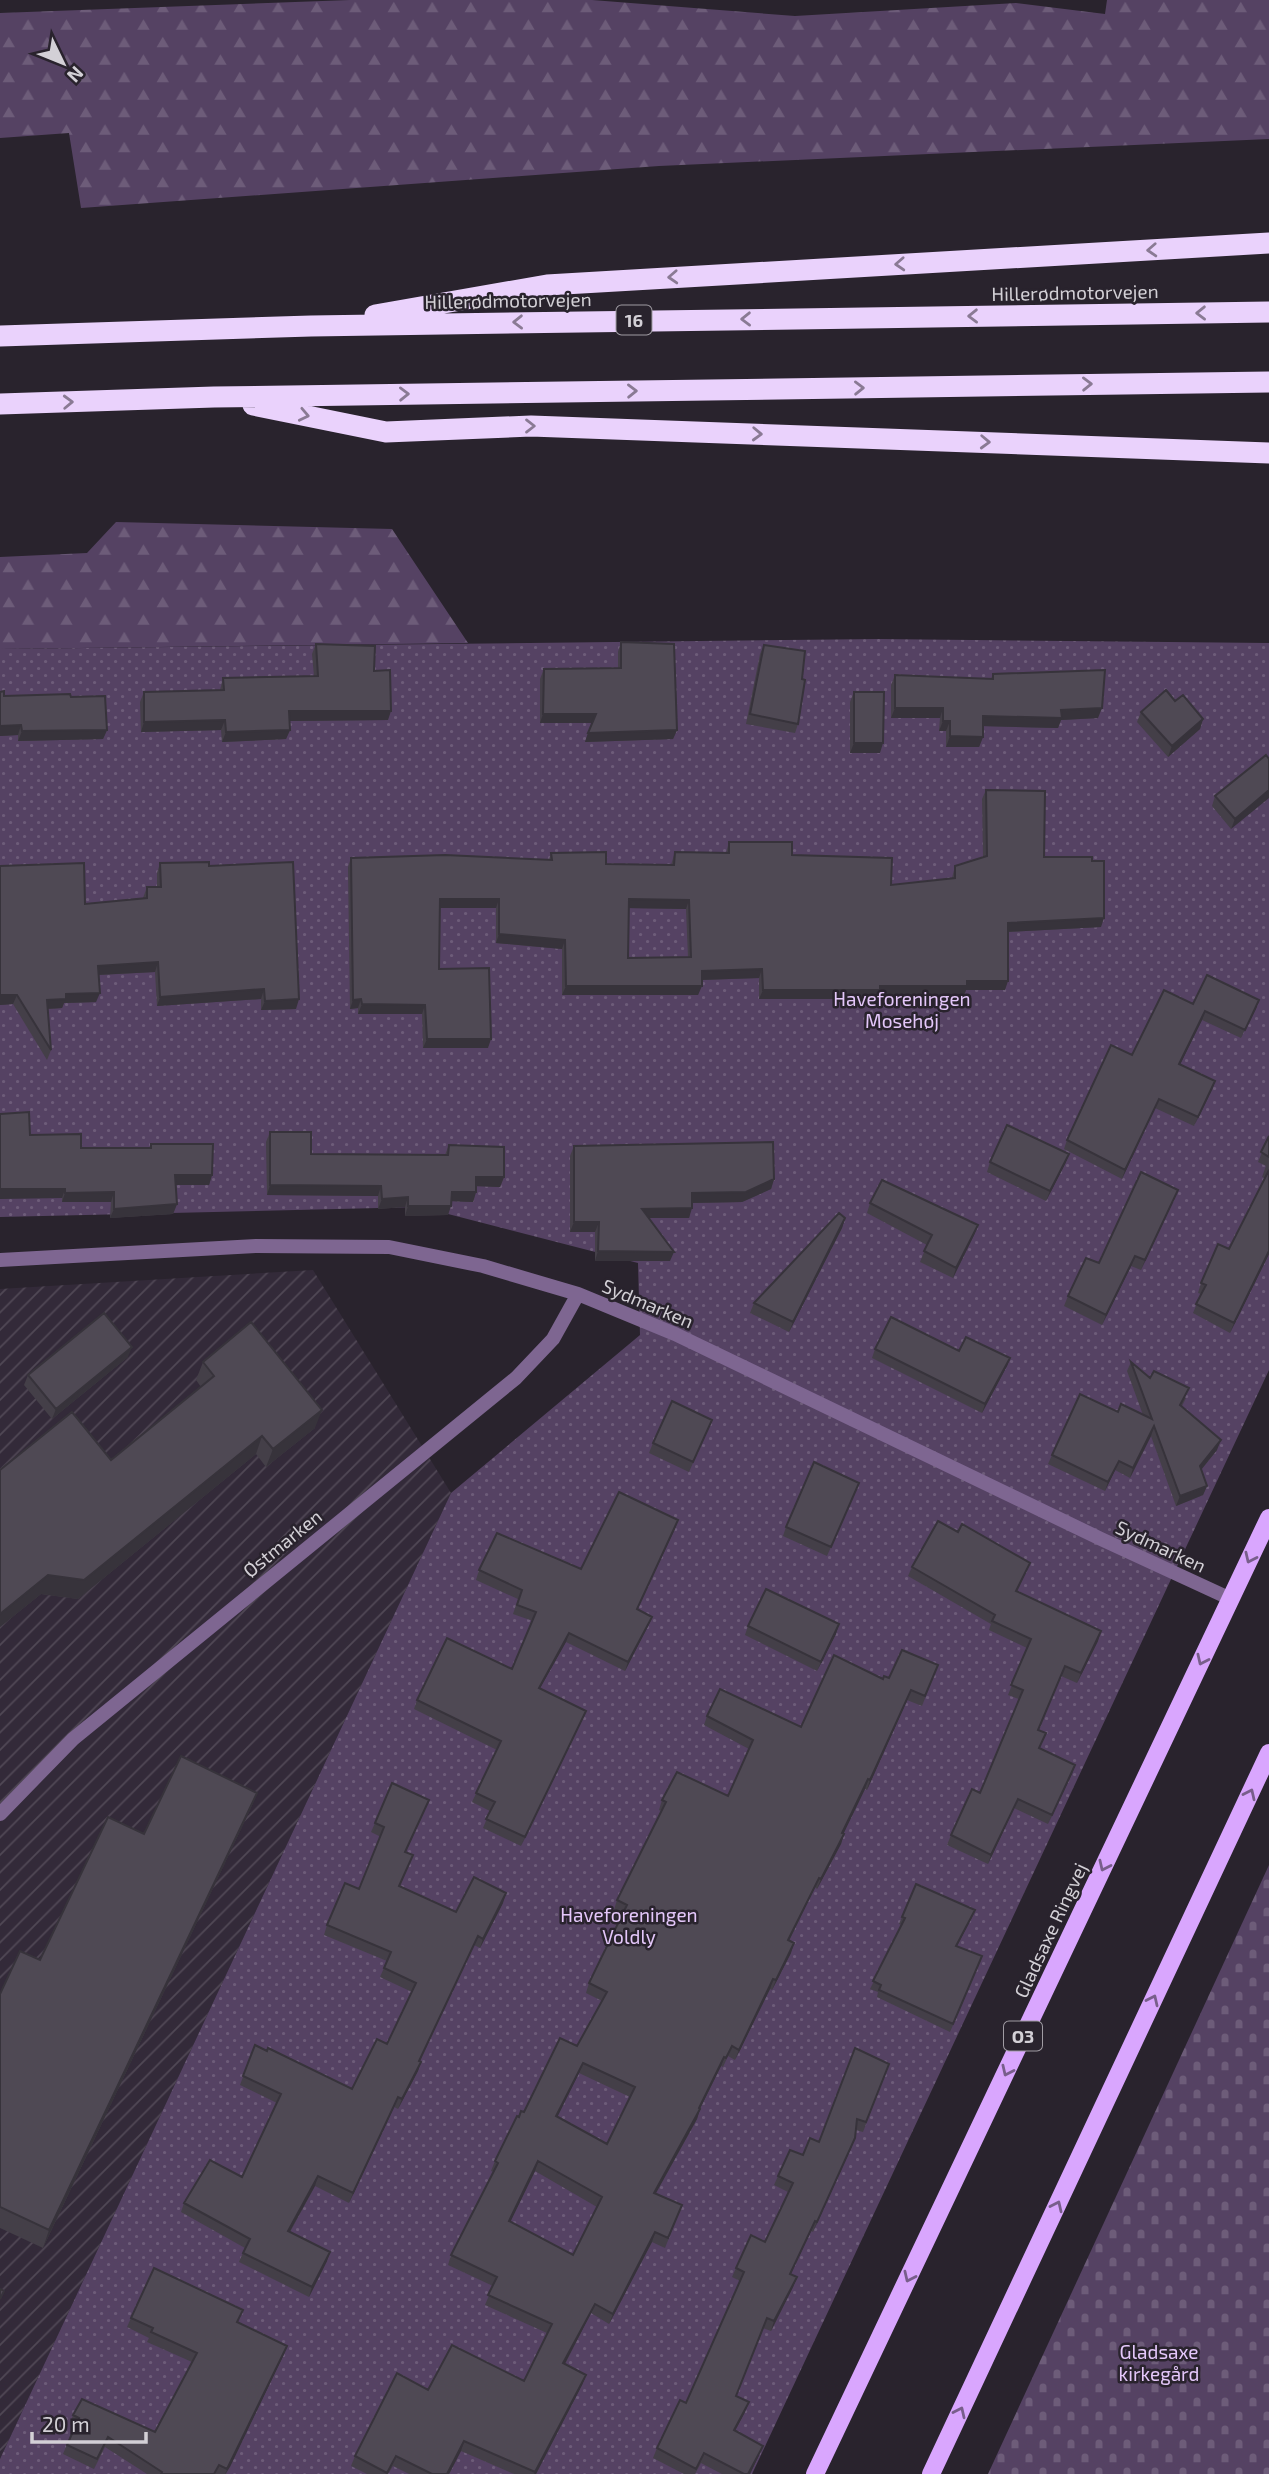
<svg xmlns="http://www.w3.org/2000/svg" width="1269" height="2474" font-family="'Exo 2',sans-serif">
<style>
.industrial{fill:url(#industrial-furrows)}
.forest{fill:url(#forest-firs)}
.cemetery{fill:url(#cemetery-stones)}
.park{fill:url(#park-dots)}
.lines{fill:none;stroke-linecap:round;stroke-linejoin:round}
.street{stroke:#7e6691;stroke-width:14}
.primary{stroke:#d9a6fe;stroke-width:18}
.highway{stroke:#ead2fc;stroke-width:21}
.wall{fill:#443f48;fill-rule:evenodd}
.shaded-wall{fill:#37333b}
.building{fill:#4f4954;stroke:#37333b;stroke-width:2;fill-rule:evenodd}
.oneway{stroke:#8a7a94}
.oneway2{stroke:#785e8b}
.labels{text-anchor:middle;dominant-baseline:central;stroke-width:5;stroke-linejoin:round;paint-order:stroke}
.shield{fill:#29232d;stroke:#a09ca3;stroke-width:2}
.shield-label{font-size:18px;font-weight:bold;fill:#d3d0d6}
.street-label{font-size:19px;fill:#d3d0d6;stroke:#29232d}
.park-label{font-size:19px;fill:#e4c7fa;stroke:#29232d}
</style>
<defs>
<pattern id="industrial-furrows" width="10" height="10" patternUnits="userSpaceOnUse" patternTransform="scale(1.75)"><rect width="10" height="10" fill="#332a39"/><path d="M-1 1l2-2M0 10L10 0M9 11l2-2" fill="none" stroke="#504855"/></pattern>
<pattern id="forest-firs" width="22" height="20" patternUnits="userSpaceOnUse" patternTransform="scale(1.75)"><rect width="22" height="20" fill="#554263"/><path d="M5 1l3.5 6h-7zM16 11l3.5 6h-7z" fill="#6d5c79"/></pattern>
<pattern id="cemetery-stones" width="16" height="16" patternUnits="userSpaceOnUse" patternTransform="scale(1.75)"><rect width="16" height="16" fill="#554263"/><path d="M2 7V4a2 2 0 0 1 4 0v3zM10 15v-3a2 2 0 0 1 4 0v3z" fill="#6d5c79"/></pattern>
<pattern id="park-dots" width="8" height="8" patternUnits="userSpaceOnUse" patternTransform="scale(1.75)"><rect width="8" height="8" fill="#554263"/><path d="M2 2h.1M6 6h.1" fill="none" stroke="#6d5c79" stroke-width="1.8" stroke-linecap="round"/></pattern>
</defs>
<rect width="100%" height="100%" fill="#29232d"/>
<path class="industrial" d="M313 1270 451 1493 0 2459V1289Z"/>
<path class="forest" d="M350 0H592L795 16 1016 3 1105 14 1107 0H1269V139L659 166 81 208 69 133 0 138V13Z
M116 522 392 529 468 643 0 649V557L87 553Z"/>
<path class="cemetery" d="M1269 1865V2474H988Z"/>
<path class="park" d="M879 639 1269 643V1370L752 2474H0V2459L451 1493 640 1335 638 1263 421 1207 0 1217V649Z"/>
<g class="lines">
<path class="street" d="M0 1260 256 1246 389 1247 483 1266 578 1294 675 1334 1101 1539 1231 1599
M0 1814 73 1739 516 1378 553 1339 578 1294"/>
<path class="primary" d="M815 2474 1269 1518
M931 2474 1269 1753"/>
<path class="highway" d="M375 315 547 285 1269 243
M0 336 311 326 1269 312
M0 404 214 397 1269 382
M253 405 386 432 531 426 1269 453"/>
</g>
<path class="wall" d="M621 642 677 730 673 739 585 742 592 723H540V679L544 669 618 668V652Z
M316 644 374 671 388 720 290 721V730L286 739 222 742 221 730 141 732 140 702 144 692 220 690 223 678 314 676 312 654Z
M764 645 802 679 798 724 795 733 746 724 760 654Z
M993 674 1098 718 1061 720 1058 728 983 726V737L979 747H946V731H939L940 718H891V685L895 675 991 679Z
M0 692 4 696 71 697 107 730 103 739 18 741V735L0 736Z
M854 692 880 753H850V702Z
M1175 701 1203 719 1200 729 1168 757 1137 722 1141 712Z
M1266 755 1231 829 1212 806 1215 796Z
M986 790 1044 857 1101 927 1008 932 1005 990H966L964 995H878L877 999H759V978L702 980 698 995H562V949L496 943V908H440L439 969 488 1048H423L422 1014H358V1008L350 1009 348 867 351 858 549 860 551 853 606 864 671 865 675 852 726 853 729 842 792 855 891 885 952 878 955 866 983 857 982 799ZM628 908 686 909 688 957 628 958Z
M160 863 209 866 296 1009 261 1010V999L157 1006 155 972 99 975 96 1002 64 1003 62 1008 48 1009 51 1050 47 1060 13 1004 0 1005 85 904 143 898 147 887H157V873Z
M1259 1000 1241 1038 1202 1020 1180 1064 1215 1081 1194 1126 1155 1108 1122 1179 1064 1149 1067 1140 1132 1055 1193 1004Z
M270 1132 311 1154 445 1155 449 1145 504 1177 500 1187 476 1186V1192L473 1202 451 1201 448 1215 405 1216V1207L378 1209V1196L267 1195 266 1142Z
M30 1135 81 1148H150L151 1144 212 1175 209 1185H175L177 1204 173 1214 110 1218 111 1202H62V1198Z
M1269 1136V1254L1230 1333 1193 1313 1201 1294 1198 1293 1201 1283 1229 1249 1265 1178 1262 1177 1266 1166 1258 1162Z
M574 1146 774 1179 771 1189 742 1202 692 1203 689 1218H650L670 1261H595V1232H570V1156Z
M1069 1154 1065 1164 1046 1201 987 1172 990 1162Z
M1178 1190 1141 1270 1131 1266 1102 1325 1064 1306 1068 1296 1099 1263Z
M870 1203 978 1225 974 1235 953 1278 920 1262 927 1245 867 1213Z
M845 1218 842 1228 789 1332 750 1313 754 1303Z
M875 1349 959 1351 1010 1358 1007 1366 982 1413 872 1358Z
M128 1357 52 1419 24 1385 28 1375Z
M203 1362 315 1428 266 1467 256 1454 78 1599 41 1594 0 1627V1470L111 1460 201 1387 196 1380Z
M1131 1362 1150 1378 1186 1398 1182 1406 1217 1450 1201 1470 1207 1486 1203 1495 1176 1506 1151 1436 1130 1478 1115 1470 1105 1491 1048 1464 1052 1455 1118 1412 1143 1415 1127 1371Z
M712 1420 689 1472 649 1453 653 1443Z
M859 1483 827 1556 783 1536 786 1527Z
M678 1520 637 1609 652 1617 648 1626 625 1671 566 1642 540 1688 582 1720 521 1846 483 1828 490 1811 472 1802 497 1750 414 1709 417 1700 512 1669 533 1621 513 1614 518 1599 476 1580 479 1570 581 1569Z
M958 1532 1030 1563 1017 1592 1098 1641 1077 1683 1061 1676 1038 1730 1040 1748 1075 1765 1048 1824 1014 1808 988 1864 947 1845 951 1835 980 1793 1019 1699 1008 1695 1027 1648 989 1630 991 1624 908 1576 912 1567Z
M748 1626 836 1634 817 1671 745 1635Z
M934 1675 922 1706 907 1700 867 1790 865 1789 843 1834 841 1844 817 1889 815 1887 789 1941 791 1953 772 1990 770 1989 735 2060 728 2056 723 2067 721 2066 700 2109 697 2119 656 2193 682 2205 665 2248 652 2242 609 2324 591 2313 565 2364 586 2375 582 2385 536 2474H514L461 2451 449 2474H409L393 2466 388 2474H367L351 2466 355 2456 428 2390 524 2381 547 2333 485 2305 493 2286 448 2265 451 2255 494 2172 491 2171 495 2161 519 2117 577 2046 602 2001 586 1993 589 1983 623 1915 614 1910 617 1900 661 1811 659 1810 662 1800 728 1796 749 1749 704 1725 707 1716 801 1727 883 1679ZM579 2073 630 2097 607 2144 557 2116ZM535 2171 597 2207 573 2255 510 2222Z
M257 1793 250 1810 43 2248 0 2228V1994L40 1960 144 1834Z
M425 1809 406 1852 413 1855 400 1886 456 1912 503 1903 480 1948 474 1945 420 2061 418 2071 398 2109 394 2107 349 2203 315 2186 290 2232 327 2261 309 2297 239 2262 245 2248 181 2212 184 2203 242 2177 277 2103 240 2085 255 2045 352 2089 387 2044 412 1992 380 1977 387 1961 324 1935 327 1925 359 1889 381 1837 371 1832 375 1823Z
M902 1917H972L957 1946 979 1964 950 2032 877 1997 878 1992 870 1989 902 1925 899 1924Z
M889 2064 863 2132 856 2130 855 2138 851 2148 813 2232 811 2231 790 2274 797 2277 793 2287 771 2331 763 2328 736 2396 745 2412 735 2431 759 2455 750 2474H722L701 2463 695 2474H684L653 2458 657 2448 686 2403 740 2281 732 2277 736 2268 765 2242 788 2192 774 2185 778 2176 819 2142Z
M131 2318 238 2322 287 2346 283 2356 226 2474H147L105 2447 94 2469 63 2454 74 2427 70 2424 73 2415 155 2432 192 2362 147 2342 149 2338 127 2327Z"/>
<path class="shaded-wall" d="M895 708H943L940 718H891Z
M1102 708 1098 718 1061 720 1058 728 980 726 983 716Z
M289 711H391L388 720 286 721Z
M543 714H596L592 723H540Z
M1203 719 1200 729 1168 757 1172 746Z
M225 720 221 730 141 732 144 722Z
M943 721H950L946 731H939Z
M21 725 18 735 0 736V726Z
M107 730 103 739 18 741 22 731Z
M290 730 286 739 222 742 226 732Z
M677 730 673 739 585 742 588 733Z
M950 736 983 737 979 747H946Z
M854 743H883L880 753H850Z
M1269 790V798L1231 829 1235 819Z
M440 899H499L496 908H436Z
M629 899 689 900 686 909 625 908Z
M1104 918 1101 927 1004 932 1008 923Z
M499 934 565 940 562 949 496 943Z
M158 962 155 972 95 975 98 966Z
M762 969 759 978 698 980 702 971Z
M967 981H1008L1005 990H966L964 995H878L877 999H759L763 990 880 986Z
M566 986H702L698 995H562Z
M264 989 261 999 157 1006 160 997Z
M100 993 96 1002 64 1003 62 1008 44 1009 47 1000 66 994Z
M0 995H17L13 1004 0 1005Z
M299 999 296 1009 261 1010 265 1001Z
M361 999 358 1008 350 1009 353 1000Z
M1259 1000 1256 1009 1241 1038 1245 1030Z
M362 1004 425 1005 422 1014H358Z
M1205 1011 1202 1020 1176 1073 1179 1064Z
M427 1039H491L488 1048H423Z
M1215 1081 1212 1090 1194 1126 1198 1117Z
M1159 1099 1155 1108 1122 1179 1125 1170Z
M1069 1154 1065 1164 1046 1201 1050 1191Z
M175 1175H212L209 1185H171Z
M476 1177H504L500 1187 473 1186Z
M774 1179 771 1189 742 1202 689 1203 692 1193Z
M270 1185 381 1186 378 1196 267 1195Z
M0 1189H65L62 1198 0 1199Z
M1178 1190 1174 1199 1141 1270 1145 1260Z
M114 1192 111 1202H62L65 1193Z
M452 1192H476L473 1202 448 1201Z
M408 1197 405 1207 378 1209 382 1199Z
M177 1204 173 1214 110 1218 114 1209Z
M408 1206H451L448 1215 405 1216Z
M692 1208 689 1218H639L642 1209Z
M845 1218 842 1228 789 1332 793 1322Z
M574 1222H599L595 1232H570Z
M978 1225 974 1235 953 1278 956 1268Z
M598 1251 674 1252 670 1261H595Z
M1269 1251V1254L1230 1333 1234 1323Z
M1135 1256 1131 1266 1102 1325 1106 1315Z
M132 1347 128 1357 52 1419 56 1409Z
M1010 1358 1007 1366 982 1413 985 1404Z
M322 1410 315 1428 266 1467 273 1449Z
M1154 1426 1151 1436 1130 1478 1133 1468Z
M262 1436 256 1454 78 1599 41 1594 0 1627V1614L48 1575Z
M1221 1440 1217 1450 1196 1476 1200 1466Z
M1119 1461 1115 1470 1105 1491 1108 1482Z
M1207 1486 1203 1495 1176 1506 1180 1496Z
M678 1520 675 1529 633 1618 637 1609Z
M652 1617 648 1626 625 1671 628 1662Z
M839 1624 836 1634 817 1671 821 1662Z
M1101 1631 1098 1641 1077 1683 1081 1673Z
M569 1633 566 1642 535 1697 539 1688Z
M911 1690 907 1700 867 1790 870 1780Z
M586 1711 582 1720 521 1846 525 1837Z
M1075 1765 1072 1774 1048 1824 1052 1815Z
M868 1779 865 1789 839 1843 842 1833Z
M257 1793 250 1810 43 2248 49 2230Z
M1018 1799 1014 1808 988 1864 991 1855Z
M844 1834 841 1844 817 1889 821 1879Z
M819 1878 815 1887 784 1950 788 1940Z
M506 1893 503 1903 480 1948 483 1939Z
M975 1910 972 1917 953 1953 956 1946Z
M478 1936 474 1945 415 2070 419 2061Z
M794 1943 791 1953 772 1990 776 1980Z
M773 1979 770 1989 735 2060 739 2050Z
M724 2057 721 2066 695 2118 699 2108Z
M421 2062 418 2071 398 2109 402 2099Z
M583 2063 579 2073 553 2126 556 2116Z
M398 2097 394 2107 349 2203 353 2193Z
M700 2109 697 2119 651 2202 654 2193Z
M855 2138 851 2148 813 2232 817 2222Z
M538 2161 535 2171 506 2231 509 2221Z
M318 2176 315 2186 285 2240 288 2231Z
M815 2221 811 2231 786 2284 790 2274Z
M655 2232 652 2242 609 2324 613 2314Z
M330 2252 327 2261 309 2297 312 2287Z
M797 2277 793 2287 771 2331 774 2321Z
M595 2304 591 2313 560 2373 563 2363Z
M287 2346 283 2356 230 2467 225 2474Z
M586 2375 582 2385 536 2474H534Z
M749 2402 745 2412 730 2440 734 2430Z
M464 2441 461 2451 449 2474H447Z
M763 2446 759 2455 750 2474H748Z"/>
<path class="building" d="M621 642 674 644 677 730 588 733 596 714H543L544 669 621 668Z
M316 644 375 646 374 671 390 670 391 711H289L290 730 226 732 225 720 144 722V692L224 690 223 678 318 676Z
M764 645 805 651 802 679 805 680 798 724 750 714Z
M1105 670 1102 708 1061 710 1062 718 983 716V737L950 736V721H943V708H895V675L993 679V674Z
M1166 690 1175 701 1183 695 1203 719 1172 746 1141 712Z
M4 691V696L70 694 71 697 105 696 107 730 22 731 21 725 0 726V692Z
M854 692H884L883 743H854Z
M1266 755 1269 759V790L1235 819 1215 796Z
M986 790 1045 791 1044 857H1092V861H1104V918L1008 923V981H967V986H880V990H763L762 969 702 971V986H566L565 940 499 934V899H440L439 969 489 968 491 1039H427L425 1005 362 1004 361 999 353 1000 351 858 445 855 552 860 551 853 606 852V864L674 865 675 852 729 853V842H792V855L892 858 891 885 955 878V866L987 856ZM629 899 689 900 691 957 628 958Z
M209 862V866L293 862 299 999 265 1001 264 989 160 997 158 962 98 966 100 993 66 994V999L47 1000 51 1050 17 995H0V866L84 863 85 904 147 898V887H161L160 863Z
M1207 975 1259 1000 1245 1030 1205 1011 1179 1064 1215 1081 1198 1117 1159 1099 1125 1170 1067 1140 1111 1045 1132 1055 1164 990 1193 1004Z
M29 1112 30 1135 81 1134V1148H151V1144H213L212 1175H175L177 1204 114 1209V1192L65 1193V1189H0V1114Z
M1007 1125 1069 1154 1050 1191 990 1162Z
M270 1132H311V1154L448 1155 449 1145 504 1147V1177H476V1192H452L451 1206H408V1197L382 1199 381 1186 270 1185Z
M1269 1136V1157L1261 1152Z
M773 1142 774 1179 746 1192 692 1193V1208L642 1209 674 1252 598 1251 599 1222H574V1146Z
M1269 1170V1251L1234 1323 1196 1304 1206 1285 1201 1283 1218 1244 1229 1249Z
M1141 1172 1178 1190 1145 1260 1135 1256 1106 1315 1068 1296 1086 1258 1099 1263Z
M882 1180 978 1225 956 1268 924 1251 932 1235 870 1203Z
M839 1213 845 1218 793 1322 754 1303Z
M104 1313 132 1347 56 1409 28 1375Z
M891 1317 959 1351 966 1337 1010 1358 985 1404 875 1349Z
M251 1322 322 1410 273 1449 262 1436 84 1580 48 1575 0 1614V1470L72 1412 111 1460 214 1376 203 1362Z
M1131 1362 1150 1378 1154 1371 1189 1388 1180 1405 1221 1440 1200 1466 1207 1486 1180 1496 1154 1426 1133 1468 1119 1461 1108 1482 1052 1455 1080 1394 1118 1412 1121 1404 1152 1419Z
M672 1401 712 1420 693 1462 653 1443Z
M814 1462 859 1483 831 1547 786 1527Z
M619 1492 678 1520 637 1609 652 1617 628 1662 569 1633 539 1688 586 1711 525 1837 486 1819 495 1802 476 1793 501 1741 417 1700 447 1638 512 1669 536 1612 517 1605 522 1590 479 1570 497 1533 581 1569Z
M938 1521 958 1532 962 1524 1030 1563 1016 1591 1101 1631 1081 1673 1065 1666 1038 1730 1046 1733 1039 1748 1075 1765 1052 1815 1018 1799 991 1855 951 1835 972 1789 980 1793 1023 1690 1011 1685 1031 1639 992 1621 995 1615 912 1567Z
M766 1589 839 1624 821 1662 748 1626Z
M902 1650 938 1665 925 1696 911 1690 870 1780 868 1779 842 1833 844 1834 821 1879 819 1878 788 1940 794 1943 776 1980 773 1979 739 2050 732 2046 726 2058 724 2057 699 2108 700 2109 654 2193 682 2205 668 2238 655 2232 613 2314 595 2304 563 2363 586 2375 535 2472 464 2441 447 2474H432L396 2456 387 2473 355 2456 397 2373 428 2390 452 2345 524 2381 552 2324 488 2295 497 2277 451 2255 498 2163 495 2161 517 2116 519 2117 521 2111 524 2112 560 2038 577 2046 607 1992 589 1983 627 1905 617 1900 666 1802 662 1800 677 1772 728 1796 753 1740 707 1716 720 1689 801 1727 834 1655 883 1679 884 1676 889 1678ZM583 2063 635 2087 607 2144 556 2116ZM538 2161 602 2197 573 2255 509 2221Z
M181 1756 257 1793 49 2230 0 2207V1994L20 1951 40 1960 108 1817 144 1834Z
M392 1783 429 1800 405 1852 413 1855 399 1886 456 1912 474 1877 506 1893 483 1939 478 1936 419 2061 421 2062 402 2099 398 2097 353 2193 318 2176 288 2231 330 2252 312 2287 243 2253 250 2239 184 2203 210 2160 242 2177 281 2094 243 2076 255 2045 267 2051 268 2048 352 2089 377 2039 387 2044 416 1983 384 1968 391 1952 327 1925 345 1883 359 1889 384 1827 375 1823Z
M916 1884 975 1910 956 1946 982 1956 953 2024 879 1990 881 1985 873 1981 905 1918 902 1917Z
M855 2048 889 2064 866 2122 857 2119 855 2138 817 2222 815 2221 790 2274 797 2277 774 2321 767 2318 736 2396 749 2402 734 2430 763 2446 748 2474H744L704 2453 696 2469 657 2448 680 2400 686 2403 744 2272 736 2268 751 2235 765 2242 793 2183 778 2176 790 2150 803 2155 810 2138 819 2142Z
M154 2268 243 2310 237 2322 287 2346 227 2469 219 2465 214 2474H161L162 2472 108 2437 97 2459 67 2445 79 2418 73 2415 82 2399 155 2432 197 2353 151 2332 153 2328 131 2318Z
M0 2289 4 2291 0 2299Z"/>
<defs><path id="oneway-chevron" d="M-2-3.5L2.5 0L-2 3.5" fill="none" stroke-width="1.6" stroke-linecap="round" stroke-linejoin="round" transform="scale(1.75)"/></defs>
<g class="oneway">
<use href="#oneway-chevron" transform="translate(1152 250) rotate(177)"/>
<use href="#oneway-chevron" transform="translate(900 264) rotate(177)"/>
<use href="#oneway-chevron" transform="translate(673 277) rotate(177)"/>
<use href="#oneway-chevron" transform="translate(1201 313) rotate(179)"/>
<use href="#oneway-chevron" transform="translate(973 316) rotate(179)"/>
<use href="#oneway-chevron" transform="translate(746 319) rotate(179)"/>
<use href="#oneway-chevron" transform="translate(518 322) rotate(179)"/>
<use href="#oneway-chevron" transform="translate(1087 384) rotate(-1)"/>
<use href="#oneway-chevron" transform="translate(859 388) rotate(-1)"/>
<use href="#oneway-chevron" transform="translate(632 391) rotate(-1)"/>
<use href="#oneway-chevron" transform="translate(404 394) rotate(-1)"/>
<use href="#oneway-chevron" transform="translate(68 402) rotate(-2)"/>
<use href="#oneway-chevron" transform="translate(304 415) rotate(12)"/>
<use href="#oneway-chevron" transform="translate(530 426)"/>
<use href="#oneway-chevron" transform="translate(757 434) rotate(2)"/>
<use href="#oneway-chevron" transform="translate(985 442) rotate(2)"/>
</g>
<g class="oneway2">
<use href="#oneway-chevron" transform="translate(1250 1558) rotate(115)"/>
<use href="#oneway-chevron" transform="translate(1202 1660) rotate(115)"/>
<use href="#oneway-chevron" transform="translate(1250 1794) rotate(-65)"/>
<use href="#oneway-chevron" transform="translate(1104 1866) rotate(115)"/>
<use href="#oneway-chevron" transform="translate(1153 2000) rotate(-65)"/>
<use href="#oneway-chevron" transform="translate(1007 2071) rotate(115)"/>
<use href="#oneway-chevron" transform="translate(1057 2206) rotate(-65)"/>
<use href="#oneway-chevron" transform="translate(909 2277) rotate(115)"/>
<use href="#oneway-chevron" transform="translate(960 2412) rotate(-65)"/>
</g>
<g class="labels">
<g class="shield">
<rect x="616.5" y="305.5" width="35" height="29" rx="5"/>
<rect x="1004" y="2021.5" width="38" height="29" rx="5"/>
</g>
<g class="shield-label">
<text x="634" y="320">16</text>
<text x="1023" y="2036">O3</text>
</g>
<g class="street-label">
<text transform="translate(1075 292) rotate(-1)">Hillerødmotorvejen</text>
<text transform="translate(508 300) rotate(-1)">Hillerødmotorvejen</text>
<text transform="translate(648 1303) rotate(23)">Sydmarken</text>
<text transform="translate(282 1543) rotate(-39)">Østmarken</text>
<text transform="translate(1161 1546) rotate(25)">Sydmarken</text>
<text transform="translate(1050 1930) rotate(-65)">Gladsaxe Ringvej</text>
</g>
<g class="park-label">
<text x="902" y="998">Haveforeningen<tspan x="902" dy="22">Mosehøj</tspan></text>
<text x="629" y="1914">Haveforeningen<tspan x="629" dy="22">Voldly</tspan></text>
<text x="1159" y="2351">Gladsaxe<tspan x="1159" dy="22">kirkegård</tspan></text>
</g>
</g>
<g transform="translate(63 63) rotate(133)" stroke="#29232d" stroke-width="5" paint-order="stroke">
<path d="M0-5L12 26L0 18L-12 26Z" fill="#d3d0d6"/>
<text y="-10" font-size="19" font-weight="bold" text-anchor="middle" fill="#d3d0d6">N</text>
</g>
<path d="M32 2432v10h114v-10" fill="none" stroke="#d3d0d6" stroke-width="3.5"/>
<text x="42" y="2432" font-size="21" fill="#d3d0d6" stroke="#29232d" stroke-width="5" paint-order="stroke">20 m</text>
</svg>
